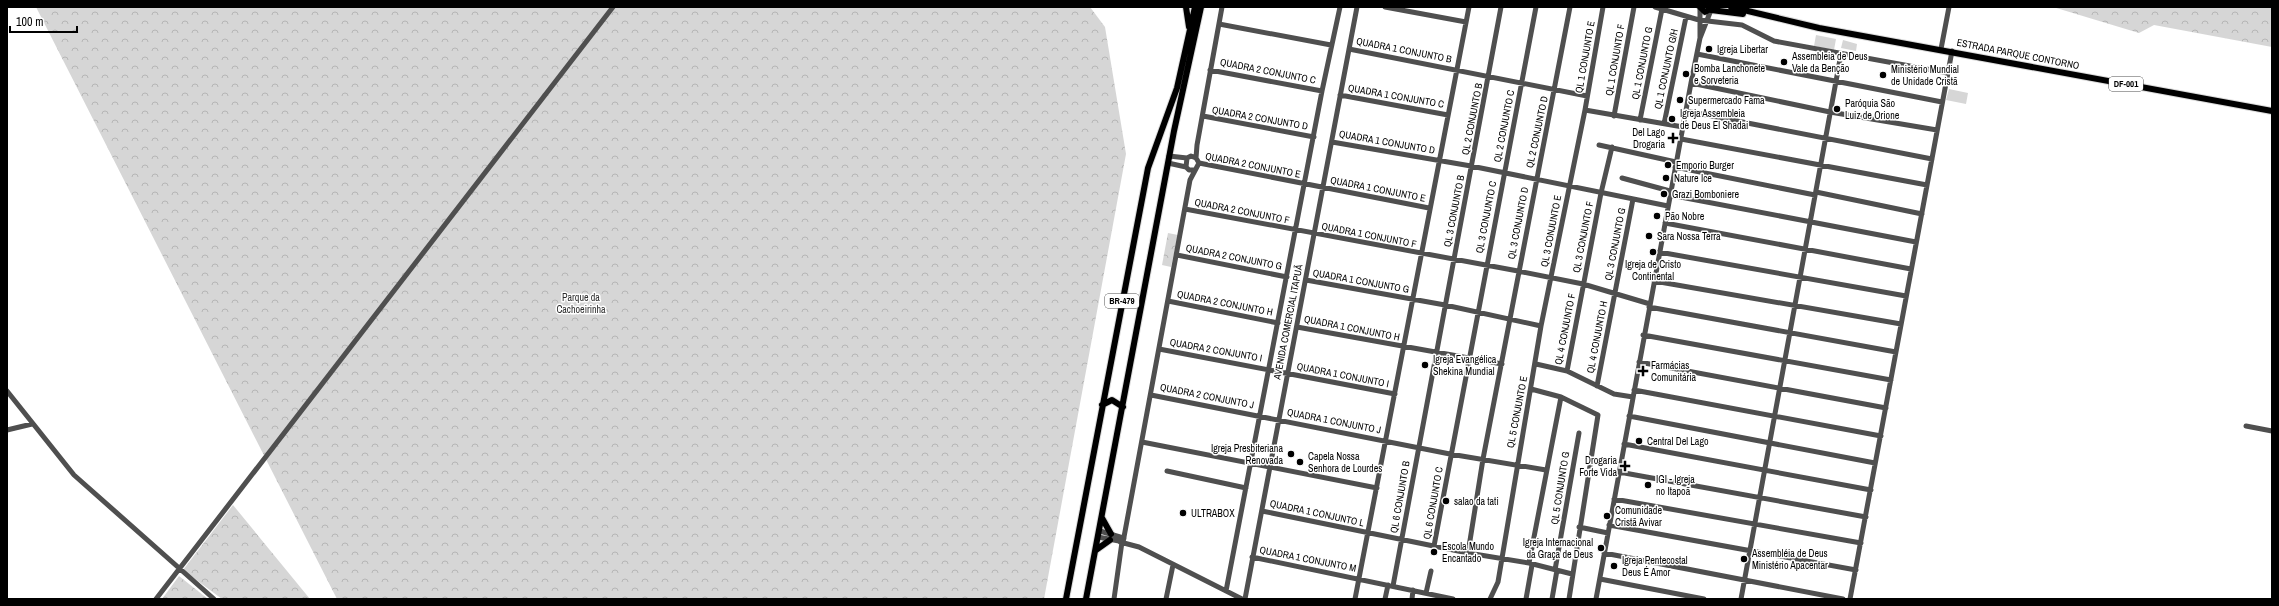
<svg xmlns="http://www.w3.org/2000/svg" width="2279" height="606" font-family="'Archivo Narrow',sans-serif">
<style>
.forest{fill:url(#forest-crowns)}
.pitch{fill:#d6d6d6}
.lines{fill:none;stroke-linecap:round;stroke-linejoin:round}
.major-casing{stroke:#dbdbdb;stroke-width:8}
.minor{stroke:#4f4f4f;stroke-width:5}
.major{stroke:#000;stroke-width:6}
.poi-dot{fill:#000;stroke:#fff;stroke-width:1.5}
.labels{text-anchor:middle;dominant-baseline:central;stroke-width:3;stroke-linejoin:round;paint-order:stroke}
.shield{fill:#fff;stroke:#4c4c4c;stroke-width:1}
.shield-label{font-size:9px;font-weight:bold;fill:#000}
.poi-label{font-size:10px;fill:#000;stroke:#fff;text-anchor:start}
.street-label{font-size:10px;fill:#000;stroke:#fff}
.park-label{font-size:10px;fill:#2d2d2d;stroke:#fff}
</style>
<defs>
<pattern id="forest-crowns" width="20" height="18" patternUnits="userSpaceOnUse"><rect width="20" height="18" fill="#d6d6d6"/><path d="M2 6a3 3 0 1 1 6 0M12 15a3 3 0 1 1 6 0" fill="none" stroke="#b6b6b6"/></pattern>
</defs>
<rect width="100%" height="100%" fill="#fff"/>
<path class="forest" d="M36 7H1090L1105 27 1126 154 1044 599H337Z
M2053 7H2272V47L2154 25 2139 33Z
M1168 233 1178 235 1171 267 1162 265Z
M233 505 310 599H222L183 570Z
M179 576 208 599H162Z"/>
<path class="pitch" d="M1816 35 1836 39 1834 50 1814 46Z
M1843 40 1857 44 1856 51 1841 48Z
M1949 89 1968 93 1966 104 1946 100Z"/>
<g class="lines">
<g class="major-casing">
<path id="major" d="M1186 7 1189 27
M1700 7 1705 12 1712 8
M1731 7 1819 28 2272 111
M1711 10 1743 14
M1102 405 1112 400 1123 407
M1102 518 1111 534
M1096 550 1110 540
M1066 599 1148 168 1177 88 1195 7
M1086 599 1174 131 1201 7"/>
</g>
<path class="minor" d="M1385 7 1466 22
M1655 7 1699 20 1742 25 1774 41 1948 73
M1219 24 1331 45
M1700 37V9
M1349 49 1587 96
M1941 49 1949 7
M1697 54 1942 102
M1210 70 1322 91
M1691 83 1830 112 1937 130
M1340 95 1448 115
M1585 110 1683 127
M1686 111 1932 159
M1203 116 1314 137
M1614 116 1634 7
M1640 120 1662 9
M1664 124 1686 17
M1681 139 1927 185
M1332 142 1471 166 1668 206
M1599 145 1676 162
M1169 156 1187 158
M1196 158 1197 145 1222 7
M1168 163 1186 167
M1199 163 1429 208
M1675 167 1815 195
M1622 178 1670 191
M1816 192 1922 214
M1670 195 1916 242
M1185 209 1518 271 1583 284 1650 304
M1665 223 1911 269
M1659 252 1906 296
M1177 255 1287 277
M1306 280 1445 305 1541 326
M1654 281 1901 324
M1168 301 1278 323
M1649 307 1896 352
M1297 327 1502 364
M1643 335 1891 380
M1159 349 1395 394
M1639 362 1886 408
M1536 364 1567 371 1614 394 1633 397
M1567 371 1601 193 1612 147
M1597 386 1633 199
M1531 389 1561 397 1598 415 1569 599
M1634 390 1881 436
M7 391 74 475 214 599
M1151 395 1450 454 1546 470
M1629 416 1875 463
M2246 426 2272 431
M7 430 32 424
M1142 442 1377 488
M1624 444 1871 490
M1167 471 1246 488
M1619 472 1866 517
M1614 499 1861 543
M1262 511 1468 553 1529 563 1572 574
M1609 525 1856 570
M1579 527 1608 533
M1100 531 1120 537
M1098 537 1119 541
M1124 537 1190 180 1199 163 1196 158 1191 156 1187 158 1186 167 1189 170H1194
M1123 542 1124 538 1120 537V542L1139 547 1242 599
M1434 546 1536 7
M1468 553 1483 459 1570 7
M1604 553 1843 599
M1252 557 1453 599
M1529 563 1561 397
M1555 570 1579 433
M1600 579 1704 599
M1393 586 1501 7
M1226 591 1322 91 1340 7
M1426 593 1431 571
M156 599 613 7
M1114 599 1122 542
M1166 599 1173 565
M1245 599 1357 7
M1355 599 1469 7
M1385 599 1388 585
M1412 599 1413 590
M1490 599 1498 582 1541 326 1585 110 1603 7
M1526 599 1532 565
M1552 599 1557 570
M1596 599 1691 83 1700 38 1711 10
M1741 599 1841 54
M1850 599 1952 51"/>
<use href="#major" class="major"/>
</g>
<g class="poi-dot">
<circle cx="1709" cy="49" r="4"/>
<circle cx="1784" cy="62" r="4"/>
<circle cx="1686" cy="74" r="4"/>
<circle cx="1883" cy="75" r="4"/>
<circle cx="1680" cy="100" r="4"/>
<circle cx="1837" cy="109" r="4"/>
<circle cx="1672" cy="119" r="4"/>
<path d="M1671 132h4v4h4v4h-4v4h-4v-4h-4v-4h4z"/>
<circle cx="1668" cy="165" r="4"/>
<circle cx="1666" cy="178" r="4"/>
<circle cx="1664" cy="194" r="4"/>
<circle cx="1657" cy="216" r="4"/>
<circle cx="1649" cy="236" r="4"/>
<circle cx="1653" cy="252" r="4"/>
<circle cx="1425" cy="365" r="4"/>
<path d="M1641 365h4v4h4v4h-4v4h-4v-4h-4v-4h4z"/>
<circle cx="1639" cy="441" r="4"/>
<circle cx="1291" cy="454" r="4"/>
<circle cx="1300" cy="462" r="4"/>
<path d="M1623 460h4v4h4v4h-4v4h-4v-4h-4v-4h4z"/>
<circle cx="1648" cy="485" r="4"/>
<circle cx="1446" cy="501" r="4"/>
<circle cx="1183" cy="513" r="4"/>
<circle cx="1607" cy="516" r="4"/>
<circle cx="1601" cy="548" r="4"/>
<circle cx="1434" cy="552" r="4"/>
<circle cx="1744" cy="559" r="4"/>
<circle cx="1614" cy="566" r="4"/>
</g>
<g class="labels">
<g class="shield">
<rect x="2109" y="77" width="34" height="14" rx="3"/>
<rect x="1105" y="294" width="34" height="14" rx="3"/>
</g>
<g class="shield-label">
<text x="2126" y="84">DF-001</text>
<text x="1122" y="301">BR-479</text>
</g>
<g class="poi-label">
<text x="1717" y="49">Igreja Libertar</text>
<text x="1792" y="56">Assembleia de Deus<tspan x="1792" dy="12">Vale da Benção</tspan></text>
<text x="1694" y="68">Bomba Lanchonete<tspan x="1694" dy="12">e Sorveteria</tspan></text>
<text x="1891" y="69">Ministério Mundial<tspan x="1891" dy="12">de Unidade Cristã</tspan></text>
<text x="1688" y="100">Supermercado Fama</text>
<text x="1845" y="103">Paróquia São<tspan x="1845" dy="12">Luiz de Orione</tspan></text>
<text x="1680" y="113">Igreja Assembleia<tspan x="1680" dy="12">de Deus El Shadai</tspan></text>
<text x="1665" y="132" text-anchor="end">Del Lago<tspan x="1665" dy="12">Drogaria</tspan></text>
<text x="1676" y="165">Emporio Burger</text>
<text x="1674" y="178">Nature Ice</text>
<text x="1672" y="194">Grazi Bomboniere</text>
<text x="1665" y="216">Pão Nobre</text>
<text x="1657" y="236">Sara Nossa Terra</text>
<text x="1653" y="264" text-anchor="middle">Igreja de Cristo<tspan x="1653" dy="12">Continental</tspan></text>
<text x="1433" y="359">Igreja Evangélica<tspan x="1433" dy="12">Shekina Mundial</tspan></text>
<text x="1651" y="365">Farmácias<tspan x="1651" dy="12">Comunitária</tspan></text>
<text x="1647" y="441">Central Del Lago</text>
<text x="1283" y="448" text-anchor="end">Igreja Presbiteriana<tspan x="1283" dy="12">Renovada</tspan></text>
<text x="1308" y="456">Capela Nossa<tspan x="1308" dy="12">Senhora de Lourdes</tspan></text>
<text x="1617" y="460" text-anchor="end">Drogaria<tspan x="1617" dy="12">Forte Vida</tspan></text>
<text x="1656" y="479">IGI - Igreja<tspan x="1656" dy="12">no Itapoã</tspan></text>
<text x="1454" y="501">salao da tati</text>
<text x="1615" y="510">Comunidade<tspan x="1615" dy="12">Cristã Avivar</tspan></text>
<text x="1191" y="513">ULTRABOX</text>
<text x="1593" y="542" text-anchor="end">Igreja Internacional<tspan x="1593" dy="12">da Graça de Deus</tspan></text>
<text x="1442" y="546">Escola Mundo<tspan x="1442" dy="12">Encantado</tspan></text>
<text x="1752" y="553">Assembléia de Deus<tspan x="1752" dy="12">Ministério Apacentar</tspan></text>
<text x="1622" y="560">Igreja Pentecostal<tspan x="1622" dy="12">Deus É Amor</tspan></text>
</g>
<g class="street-label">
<text transform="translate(1404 50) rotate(11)">QUADRA 1 CONJUNTO B</text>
<text transform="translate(2018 54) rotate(11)">ESTRADA PARQUE CONTORNO</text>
<text transform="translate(1585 57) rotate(-80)">QL 1 CONJUNTO E</text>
<text transform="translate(1615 60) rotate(-80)">QL 1 CONJUNTO F</text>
<text transform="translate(1642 63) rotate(-79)">QL 1 CONJUNTO G</text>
<text transform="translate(1666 69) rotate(-78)">QL 1 CONJUNTO G/H</text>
<text transform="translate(1268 71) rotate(11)">QUADRA 2 CONJUNTO C</text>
<text transform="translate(1396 96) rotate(10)">QUADRA 1 CONJUNTO C</text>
<text transform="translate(1260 118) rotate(10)">QUADRA 2 CONJUNTO D</text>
<text transform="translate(1472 119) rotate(-79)">QL 2 CONJUNTO B</text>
<text transform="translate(1504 126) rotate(-79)">QL 2 CONJUNTO C</text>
<text transform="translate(1537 132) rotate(-78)">QL 2 CONJUNTO D</text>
<text transform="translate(1387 142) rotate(10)">QUADRA 1 CONJUNTO D</text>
<text transform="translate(1253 165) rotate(11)">QUADRA 2 CONJUNTO E</text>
<text transform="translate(1378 189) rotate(11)">QUADRA 1 CONJUNTO E</text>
<text transform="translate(1242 211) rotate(11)">QUADRA 2 CONJUNTO F</text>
<text transform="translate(1454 211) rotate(-79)">QL 3 CONJUNTO B</text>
<text transform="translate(1486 217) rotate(-79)">QL 3 CONJUNTO C</text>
<text transform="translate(1518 223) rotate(-79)">QL 3 CONJUNTO D</text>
<text transform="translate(1551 231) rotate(-79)">QL 3 CONJUNTO E</text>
<text transform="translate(1369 235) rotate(11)">QUADRA 1 CONJUNTO F</text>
<text transform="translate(1583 237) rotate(-79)">QL 3 CONJUNTO F</text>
<text transform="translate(1615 244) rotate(-79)">QL 3 CONJUNTO G</text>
<text transform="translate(1234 257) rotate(11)">QUADRA 2 CONJUNTO G</text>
<text transform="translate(1361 281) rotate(10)">QUADRA 1 CONJUNTO G</text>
<text transform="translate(1225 303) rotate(11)">QUADRA 2 CONJUNTO H</text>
<text transform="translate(1288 322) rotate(-79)">AVENIDA COMERCIAL ITAPUÃ</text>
<text transform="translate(1352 328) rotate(11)">QUADRA 1 CONJUNTO H</text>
<text transform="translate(1565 329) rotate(-79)">QL 4 CONJUNTO F</text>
<text transform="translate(1597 337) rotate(-79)">QL 4 CONJUNTO H</text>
<text transform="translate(1216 350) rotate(10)">QUADRA 2 CONJUNTO I</text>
<text transform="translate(1343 375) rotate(11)">QUADRA 1 CONJUNTO I</text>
<text transform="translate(1207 396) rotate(11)">QUADRA 2 CONJUNTO J</text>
<text transform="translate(1517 412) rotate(-79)">QL 5 CONJUNTO E</text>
<text transform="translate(1334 421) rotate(11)">QUADRA 1 CONJUNTO J</text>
<text transform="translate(1560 488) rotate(-81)">QL 5 CONJUNTO G</text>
<text transform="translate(1400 497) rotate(-80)">QL 6 CONJUNTO B</text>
<text transform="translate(1433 503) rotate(-80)">QL 6 CONJUNTO C</text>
<text transform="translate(1317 513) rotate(12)">QUADRA 1 CONJUNTO L</text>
<text transform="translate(1308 559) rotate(11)">QUADRA 1 CONJUNTO M</text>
</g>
<g class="park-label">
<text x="581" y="297">Parque da<tspan x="581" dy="12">Cachoeirinha</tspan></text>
</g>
</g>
<rect width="2279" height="606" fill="none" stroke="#000000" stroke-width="16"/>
<path d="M10 26v6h67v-6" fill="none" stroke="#000000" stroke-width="2"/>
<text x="16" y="26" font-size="12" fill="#000000" stroke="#ffffff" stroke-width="3" paint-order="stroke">100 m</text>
</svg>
